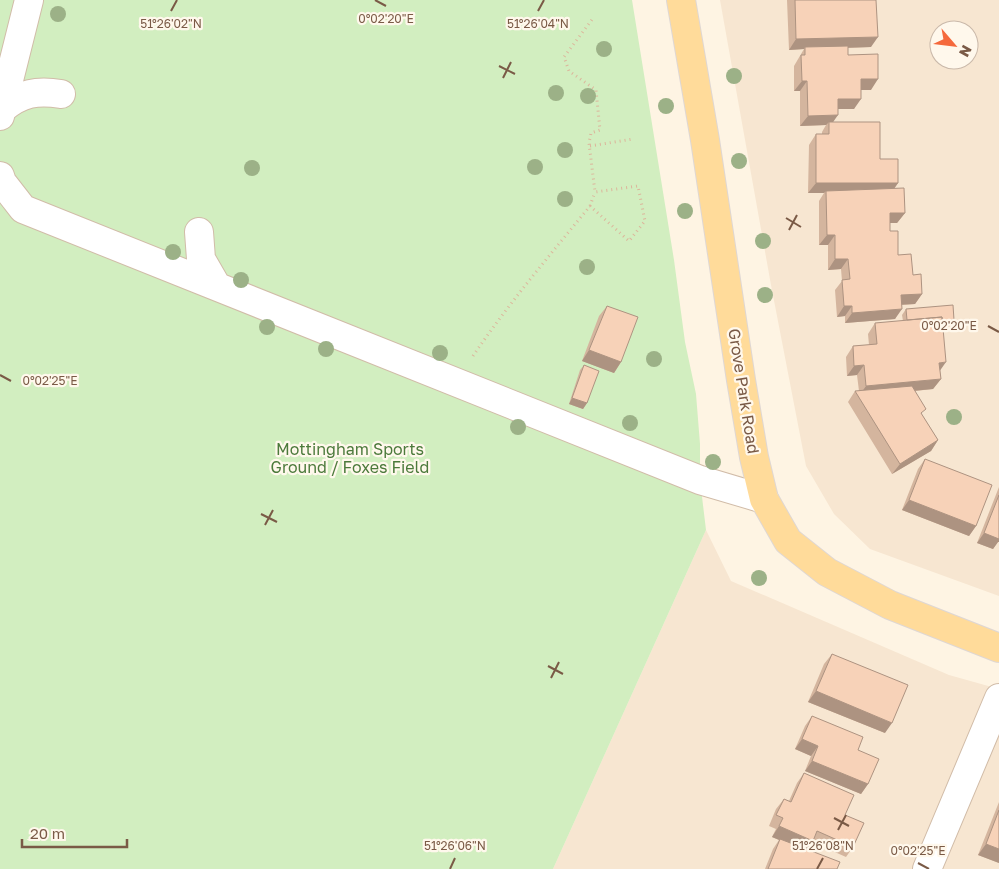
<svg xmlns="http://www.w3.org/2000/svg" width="999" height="869" font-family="'Golos Text',sans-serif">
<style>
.residential{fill:#f7e6d1;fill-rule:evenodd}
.green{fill:#d2eec0}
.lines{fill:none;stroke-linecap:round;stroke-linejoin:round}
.minor-casing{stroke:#d1bca8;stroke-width:30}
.major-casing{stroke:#dfd7d3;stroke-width:30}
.path{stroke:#dcb59b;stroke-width:3;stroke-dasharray:1 4;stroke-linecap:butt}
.minor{stroke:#fff;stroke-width:28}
.major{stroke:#ffdb9a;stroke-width:28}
.tree{fill:#9cb187}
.wall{fill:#d4b59e}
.shaded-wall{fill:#ad9381}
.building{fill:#f7d2b8;stroke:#ad9381}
.ticks{fill:none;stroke:#7a5a46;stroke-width:2}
.labels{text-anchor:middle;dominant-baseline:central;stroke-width:4.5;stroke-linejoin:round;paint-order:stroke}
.street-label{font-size:16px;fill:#7a5a46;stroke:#fff8ec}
.park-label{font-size:16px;fill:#4c7a3b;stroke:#fff8ec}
.ticks-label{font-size:12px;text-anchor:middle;fill:#7a5a46;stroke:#fff8ec;stroke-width:4.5;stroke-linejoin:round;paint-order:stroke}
</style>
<rect width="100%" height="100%" fill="#fef4e3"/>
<path class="residential" d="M720 0H999V596L870 549 834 514 806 466 771 285ZM939 30H969V60H939Z
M706 530 731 581 949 675 999 689V869H553Z"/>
<path class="green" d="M0 0H632L674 260 685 342 696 394 700 444V480L706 530 553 869H0Z"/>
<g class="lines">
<g class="minor-casing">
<path id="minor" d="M2 109C21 93 37 90 61 94
M0 116 29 0
M0 176 2 182 23 209 700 480 764 499
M199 232 201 259 216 285
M927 869 999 698"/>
</g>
<g class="major-casing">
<path id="major" d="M681 0 705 140 741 380 754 457 764 499 788 541 827 572 890 605 999 648"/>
</g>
<path class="path" d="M590 146 633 139
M590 206 595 192
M473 356C509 303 550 255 590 206L629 241 645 221 638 186 595 192 589 143 591 133 600 130 596 90 569 71 564 57 594 17"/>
<use href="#minor" class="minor"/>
<use href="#major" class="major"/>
</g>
<g class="tree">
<circle cx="58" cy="14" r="8"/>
<circle cx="604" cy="49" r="8"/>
<circle cx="734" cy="76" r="8"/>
<circle cx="556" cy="93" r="8"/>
<circle cx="588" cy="96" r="8"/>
<circle cx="666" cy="106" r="8"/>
<circle cx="565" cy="150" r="8"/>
<circle cx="739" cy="161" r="8"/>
<circle cx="535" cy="167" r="8"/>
<circle cx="252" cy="168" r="8"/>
<circle cx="565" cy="199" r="8"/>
<circle cx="685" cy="211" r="8"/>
<circle cx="763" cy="241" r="8"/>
<circle cx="173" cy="252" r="8"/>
<circle cx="587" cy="267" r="8"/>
<circle cx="241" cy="280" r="8"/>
<circle cx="765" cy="295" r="8"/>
<circle cx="267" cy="327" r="8"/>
<circle cx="326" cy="349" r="8"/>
<circle cx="440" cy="353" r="8"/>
<circle cx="654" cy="359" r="8"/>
<circle cx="954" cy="417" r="8"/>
<circle cx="630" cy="423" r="8"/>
<circle cx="518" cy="427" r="8"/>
<circle cx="713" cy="462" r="8"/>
<circle cx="759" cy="578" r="8"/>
</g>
<path class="wall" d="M787 0H876L871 47 848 48V55L871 90H861L854 109H838L833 122 880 159 898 183 894 189 905 213 897 223H890V231L898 255 913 275 922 294 915 304 902 305 895 319 845 323V316L837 317 835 290 842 281 841 269 828 270V245H819V201L824 193H808L809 145 816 134H822V132L826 125 800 126V91H794V66L804 49 789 50Z
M607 306 621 362 614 373 582 361 599 316Z
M906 309 954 320 950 326H943L940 370 941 379 933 389 915 391 922 415 938 440 931 451 892 474 848 402 855 391H859L857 375 847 376 846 357 853 346 869 345 868 334 875 323 903 321 902 315Z
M584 365 587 403 583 409 569 404 580 370Z
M925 459 976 526 969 536 902 510 918 469Z
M999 487V542H998L993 549 977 543Z
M832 654 885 733 808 702 824 664Z
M812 716 858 750 868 784 861 794 805 771 811 756 795 749 805 726Z
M804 773 845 815 853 847 846 857 812 842 807 849 837 869H765L773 849 779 840 772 837 776 829 769 826 776 809 784 799 789 801 797 783Z
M999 802V863L978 855Z"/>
<path class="shaded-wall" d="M878 37 871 47 805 49V47L804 49 789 50 796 39Z
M861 79H878L871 90H853Z
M802 81H807L800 91H794Z
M838 99H861L854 109H831Z
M838 115 831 125 829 122 826 125 800 126 808 116Z
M816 183H898L891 193 826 191 824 193H808Z
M890 213H905L897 223H883Z
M827 235H835L828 245H819Z
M835 259H848L841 269 828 270Z
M922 294 915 304 894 305 901 295Z
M844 306H852L845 316 837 317Z
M902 309 895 319 845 323 852 313Z
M954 320 950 326 904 330 908 325Z
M589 350 621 362 614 373 582 361Z
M946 362 939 372V363Z
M864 365 857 375 847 376 854 366Z
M941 379 933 389 859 396 866 386Z
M572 398 587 403 583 409 569 404Z
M938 440 931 451 892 474 900 464Z
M909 500 976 526 969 536 902 510Z
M984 533 999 537V542H998L993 549 977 543Z
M816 691 892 723 885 733 808 702Z
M802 739 818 746 811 756 795 749Z
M812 761 868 784 861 794 805 771Z
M779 826 813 841 806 851 772 837Z
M986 844 999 849V863L978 855Z"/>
<path class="building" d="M795 0H876L878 37 796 39Z
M848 46V55L878 54V79H861V99H838V115L808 116 807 81H802L801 55H805V47Z
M829 122H880V159H898V183H816V134H829Z
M904 188 905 213H890V231H898V255L911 254 913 275 921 274 922 294 901 295 902 309 852 313V306H844L842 280 850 279 848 259H835V235H827L826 191Z
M953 305 954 320 942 321V317L907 320 906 309Z
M607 306 638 317 621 362 589 350Z
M942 317 946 362 939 363 941 379 866 386 864 365 854 366 853 346 877 344 875 323Z
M584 365 599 371 587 403 572 398Z
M912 386 926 409 921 413 938 440 900 464 855 391Z
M925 459 992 485 976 526 909 500Z
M999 495V539L984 533Z
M832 654 908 685 892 723 816 691Z
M812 716 863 737 858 750 879 759 868 784 812 761 818 746 802 739Z
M804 773 854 795 845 815 864 823 853 847 817 831 813 841 779 826 783 818 776 815 784 799 791 802Z
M999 810V849L986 844Z
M780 839 840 862 837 869H768Z"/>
<path class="ticks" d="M375 0 386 6M171 11 177 0M538 11 544 0M499 66 515 74M503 78 511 62M786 218 801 227M789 230 797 215M988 326 999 332M0 375 11 381M261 514 277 522M265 525 273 510M548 666 563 674M551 678 559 662M834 818 849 826M838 830 846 815M918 863 929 869M450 869 455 858M817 869 823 858"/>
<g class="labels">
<g class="street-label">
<text transform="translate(744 391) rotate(81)">Grove Park Road</text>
</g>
<g class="park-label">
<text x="350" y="449">Mottingham Sports<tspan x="350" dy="18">Ground / Foxes Field</tspan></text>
</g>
</g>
<g class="ticks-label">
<text x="386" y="23">0°02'20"E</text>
<text x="171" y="28">51°26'02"N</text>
<text x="538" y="28">51°26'04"N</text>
<text x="949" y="330">0°02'20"E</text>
<text x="50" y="385">0°02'25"E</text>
<text x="455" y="850">51°26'06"N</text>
<text x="823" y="850">51°26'08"N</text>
<text x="918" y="855">0°02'25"E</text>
</g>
<g transform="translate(954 45) rotate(118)"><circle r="24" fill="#fff8ec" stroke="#cab9aa"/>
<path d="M0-4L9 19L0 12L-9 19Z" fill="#f5693c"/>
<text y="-8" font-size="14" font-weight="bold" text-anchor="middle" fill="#7a5a46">N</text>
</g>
<path d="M22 839v8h105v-8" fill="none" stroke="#7a5a46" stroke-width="2.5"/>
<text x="30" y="839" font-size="15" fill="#7a5a46" stroke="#fff8ec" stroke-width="4" paint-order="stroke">20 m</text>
</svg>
